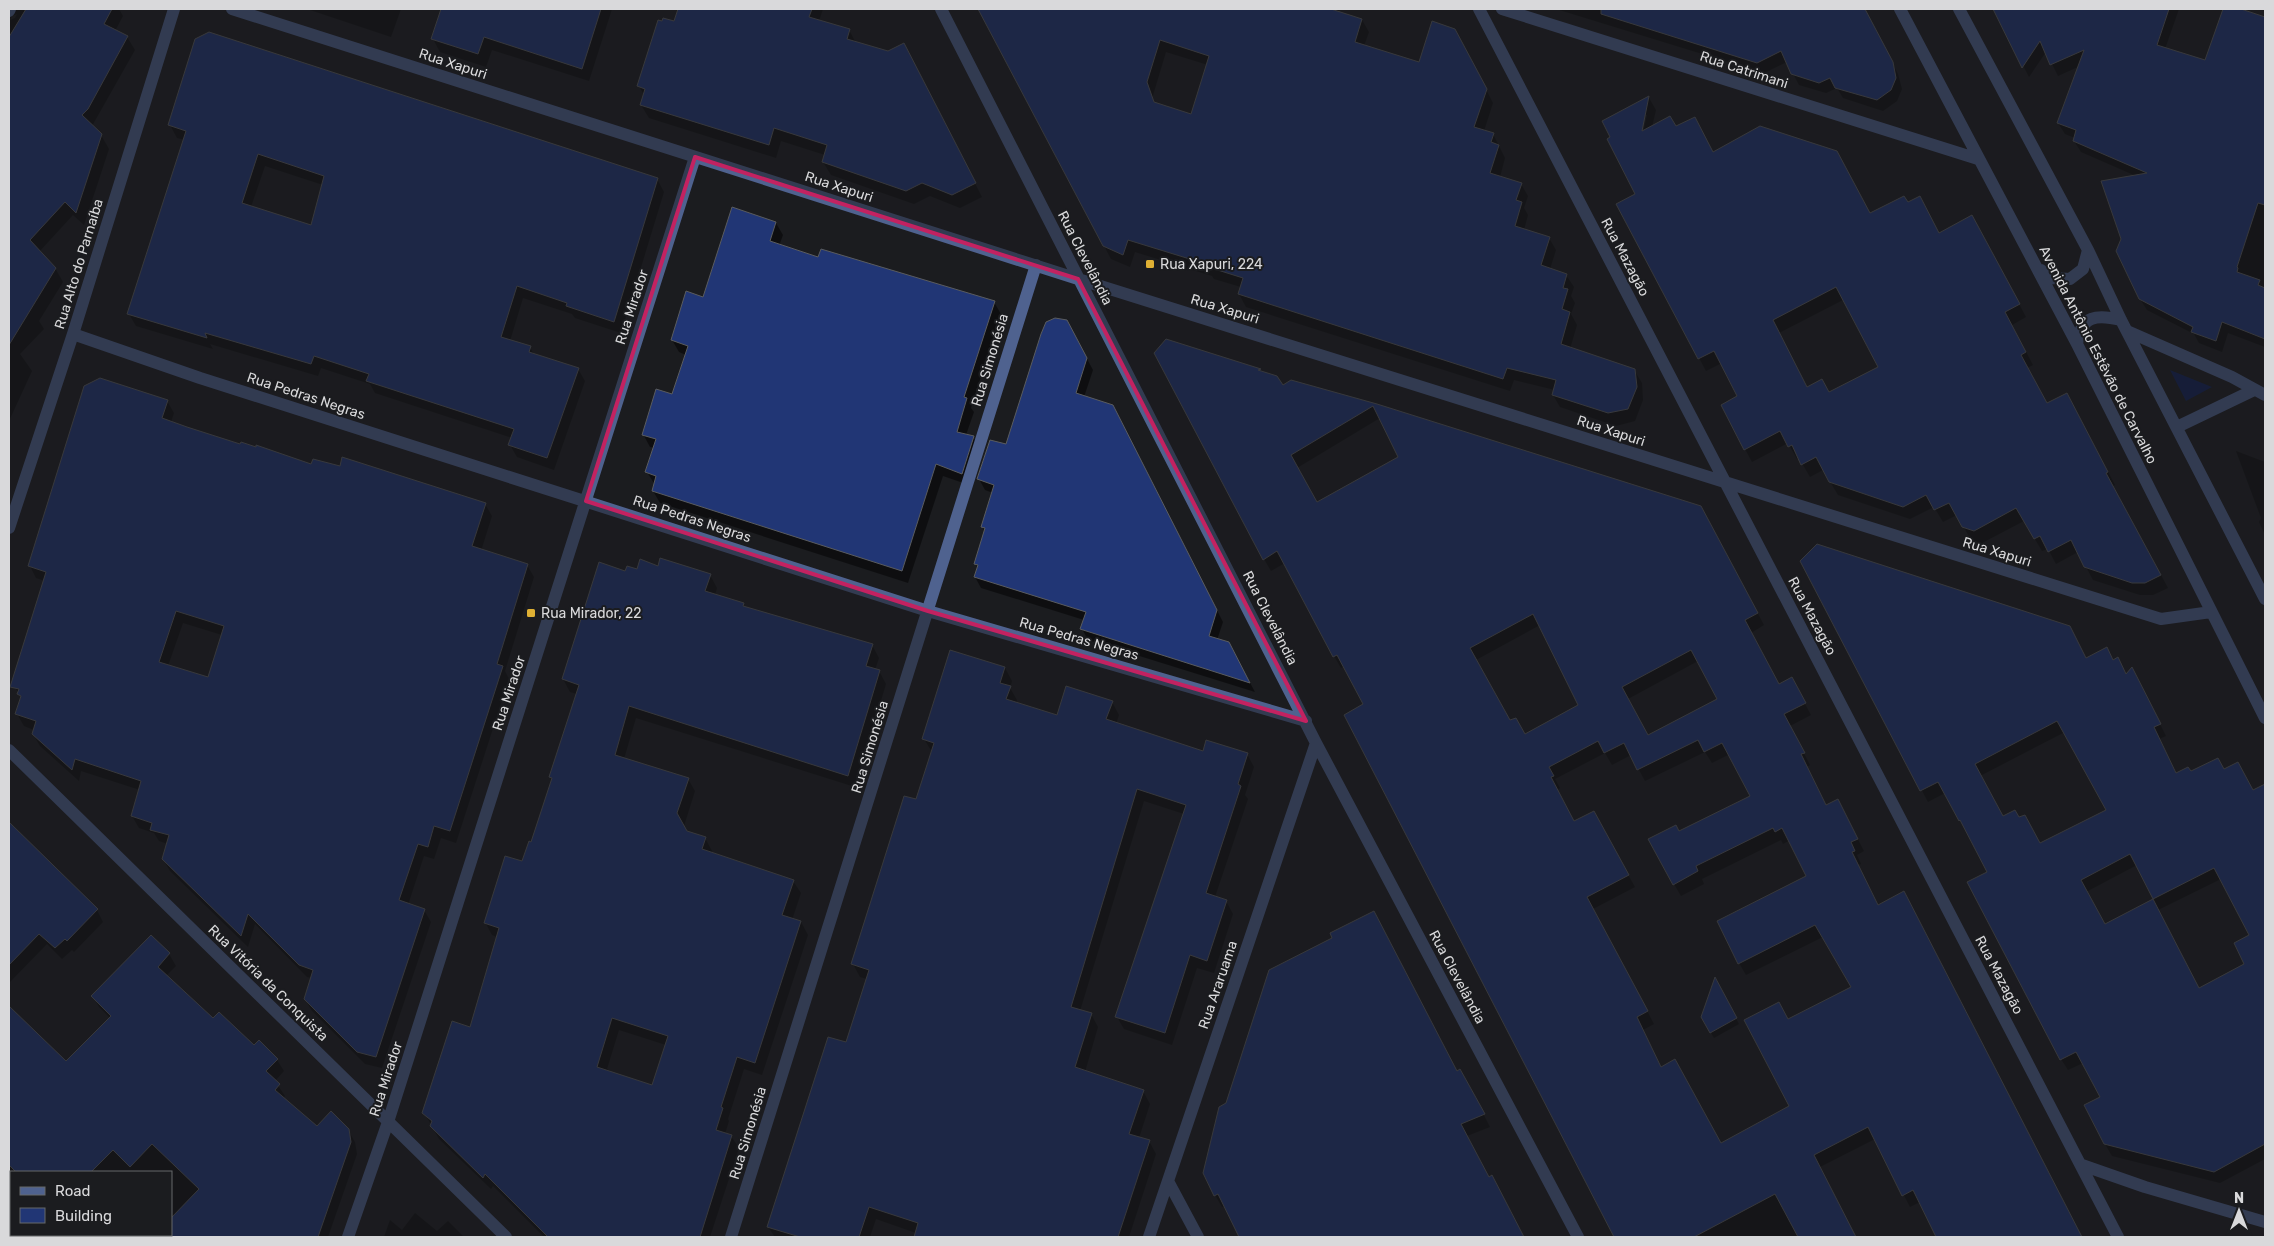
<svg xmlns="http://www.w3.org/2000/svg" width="2274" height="1246" font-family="Rubik,sans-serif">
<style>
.green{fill:#102157}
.shadow{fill:#0007;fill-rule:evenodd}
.building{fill:#213675;stroke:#5a5c5f;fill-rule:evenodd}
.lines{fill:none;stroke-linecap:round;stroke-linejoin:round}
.minor{stroke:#4f628f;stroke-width:12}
.marked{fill:none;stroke:#c32261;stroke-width:4;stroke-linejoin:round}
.poi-dot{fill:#dfb034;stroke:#1b1c1f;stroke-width:2}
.labels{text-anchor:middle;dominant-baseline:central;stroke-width:4;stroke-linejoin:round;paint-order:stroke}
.street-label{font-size:14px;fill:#d9d9db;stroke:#1b1c1f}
.poi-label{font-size:14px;fill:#d9d9db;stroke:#1b1c1f;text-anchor:start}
</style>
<rect width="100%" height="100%" fill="#1b1c1f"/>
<path class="green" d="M2170 370 2212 387 2186 401Z"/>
<path class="shadow" d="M9 9H119L123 16 115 31 127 37 135 50 92 126 101 135 109 149 84 225 73 215 39 252 55 268 63 282 39 321 44 329 20 354 32 371 9 421ZM17 14 15 18 10 20 12 16Z
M307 9H401L391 37Z
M442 9H612L589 81 492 50 486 67 440 52 433 39Z
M679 9H823L819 21 849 30 856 43 911 58 982 197 960 208 930 196 914 204 831 175 823 162 825 155 781 141 776 158 649 118 641 105 644 95 639 86 675 23Z
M979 9H1339L1338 12 1362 20 1369 32 1364 46 1420 63 1462 43 1493 103 1484 131 1493 134 1505 158 1500 177 1521 184 1528 196 1524 208 1528 215 1524 230 1549 238 1556 250 1550 269 1566 275 1574 287 1571 296 1575 303 1571 314 1577 325 1570 349 1634 370 1642 383 1643 400 1635 421 1616 426 1560 407 1553 395 1555 390 1514 380 1510 391 1246 307 1239 294 1241 287 1214 279 1212 276 1135 252 1130 267 1111 259ZM1166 52 1208 65 1192 115 1151 102Z
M1556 9H1864L1898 74 1902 89 1897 101 1883 111 1843 98 1837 88 1826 93 1799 85 1787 62 1764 73Z
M1994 9H2179L2165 49 2206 61 2225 9H2236L2265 19V347L2228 333 2222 352 2199 343 2194 334 2147 310 2140 299 2123 239 2136 176 2081 152 2074 141 2075 138 2065 134 2058 123 2080 66 2058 76 2046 52 2029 77Z
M1649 98 1656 110 1652 127 1676 128 1713 153 1870 214 1939 234 1979 229 2026 317 2012 325 2033 365 2027 368 2047 405 2074 407 2115 485 2113 486 2168 588 2153 595H2140L2093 580 2078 552 2056 564 2048 549 2042 551 2024 521 1982 543 1971 540 1957 515 1943 522 1934 507 1910 519 1838 495 1823 470 1810 477 1799 458 1797 459 1788 443 1752 462 1745 449 1739 397 1722 363 1706 371 1618 205 1636 194 1603 122ZM1644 115H1647L1642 137 1640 136ZM1843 300 1879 368 1830 394 1807 389 1779 333Z
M170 125 657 179 664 192 621 333 575 318 572 314 523 298 510 341 530 347 534 355 578 369 585 381 554 470 517 457 510 445 512 438 375 393 370 384 321 368 318 376 210 344 213 349 136 326 129 314 185 140 177 138ZM265 166 323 185 311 226 251 207Z
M776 223 783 235 779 246 819 259 994 302 1001 314 971 408 974 412 966 435 973 437 980 449 969 485 943 476 908 583 660 503 653 491 655 485 647 472 655 448 650 447 643 434 673 396 686 355 679 352 672 340 704 299Z
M1073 333 1093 370 1084 397 1118 417 1223 622 1217 640 1235 655 1255 692 1088 640 1082 629 1084 620 981 588 975 577 978 568 975 564 985 532 982 526 993 493 985 490 979 479 1007 445Z
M1166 341 1260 370 1282 387 1376 405 1706 517 1764 625 1751 633 1779 685 1798 691 1811 715 1790 726 1810 765 1807 767 1827 807 1844 813 1864 851 1857 855 1861 864 1858 865 1878 906 1911 904 2082 1237H1937L1920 1202 1910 1207 1875 1139 1820 1167 1855 1237H1615L1346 715 1365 705 1344 666 1341 668 1334 656 1285 563 1271 571 1264 559ZM1380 418 1400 458 1317 504 1297 468ZM1540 625 1580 706 1524 735 1510 722 1476 660ZM1698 661 1719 700 1648 737 1628 699ZM1705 752 1712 763 1730 754 1752 796 1679 833 1674 884 1681 896 1704 884 1702 879 1781 840 1783 844 1790 840 1808 876 1739 963 1746 975 1823 937 1852 988 1788 1020 1790 1106 1721 1144 1661 1068 1643 1030 1654 1024 1593 909 1635 887 1593 813 1574 822 1557 790 1560 788 1555 779 1605 753 1612 765 1631 755 1645 781Z
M167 401 174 413 171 422 187 428 312 465 485 504 492 516 481 551 527 565 534 577 505 671 509 679 456 843 441 838 434 859 424 856 408 905 424 910 431 922 382 1068 365 1064 312 1011 305 999 312 978 307 977 255 924 248 947 170 871 163 859 168 844 159 841 154 833 139 828 132 816 140 790 81 771 79 781 40 746 33 734 34 730 24 726 17 714 22 699 13 684 45 581 36 578 30 566ZM183 623 222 635 209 679 168 666Z
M2236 451 2265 462V535L2259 522 2261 518Z
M1801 561 2086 659 2107 649 2114 661 2126 675 2138 680 2166 736 2159 739 2177 774 2224 770 2253 792 2265 785V1159L2220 1183 2112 1156 2105 1144 2101 1097 2083 1063 2068 1070 2061 1059 1989 872 1945 793 1928 802ZM2065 732 2108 810 2041 845 2019 819 2003 817 1980 776ZM2137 865 2154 899 2105 926 2086 892ZM2221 879 2251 936 2246 964 2199 989 2158 910Z
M659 567 710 575 717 588 715 595 743 604 745 608 872 645 879 658 875 670 879 671 886 684 855 787 636 718 624 759 688 779 695 791 684 826 687 833 705 838 712 851 711 854 793 881 801 893 792 920 801 922 808 935 762 1075 744 1069 728 1119 729 1121 725 1134 731 1136 739 1148 710 1237H544L493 1186 491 1189 439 1139 424 1112 470 1029 497 937 492 935 485 922 523 862 532 843 553 780 550 777 577 694 570 692 563 679 626 572ZM619 1030 666 1045 653 1087 617 1075 607 1069Z
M951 651 1005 668 1012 681 1010 688 1017 700 1016 703 1058 716 1112 702 1119 715 1116 724 1204 752 1247 754 1254 767 1245 795 1248 799 1215 897 1226 901 1233 914 1214 973 1197 968 1172 1045 1124 1029 1117 1017 1184 814 1144 801 1080 1011 1091 1014 1098 1027 1085 1072 1143 1091 1150 1104 1139 1138 1149 1141 1156 1154 1129 1237H915L916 1233 876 1219 870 1237H775L768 1227 846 1044 867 979 860 977 853 964 916 801 932 752 924 739Z
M9 822 97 910 103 922 74 952 72 950 62 959 47 944 9 983Z
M151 937 169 954 176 966 166 976 213 1020 277 1060 284 1071 275 1081 285 1096 283 1099 317 1128 348 1130 355 1142 357 1154 328 1237H56L54 1235H171V1172H12L9 1169V1008L66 1063 110 1018 99 1007 93 996Z
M1715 980 1739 1024 1714 1038 1702 1017Z
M1457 1072 1467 1082 1490 1127 1467 1136 1489 1179 1499 1189 1524 1237H1241L1225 1206 1222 1207 1215 1195Z
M415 1213 437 1231 448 1221 464 1237H384L390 1220 402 1230Z"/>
<path class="building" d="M26 9H112L104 24 128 36 88 109 82 115 102 134 76 213 65 202 30 240 56 268 9 345V37Z
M441 9H601L582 69 484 37 478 54 431 39Z
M678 9H812L809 17 850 29 847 39 888 51 904 43 976 183 952 195 922 183 906 191 822 162 827 145 774 128 769 145 640 105 645 89 637 86 658 20 662 21 663 18 674 21Z
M978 9H1331L1362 19 1355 42 1419 62 1432 21 1455 29 1487 89 1474 127 1494 133 1491 142 1499 145 1490 173 1522 183 1516 200 1522 202 1515 226 1550 237 1541 265 1567 274 1563 288 1568 289 1562 309 1570 312 1561 344 1635 369 1637 387 1628 409 1608 413 1552 395 1556 380 1507 368 1503 379 1238 294 1243 278 1205 266 1206 264 1128 240 1123 255 1103 246ZM1160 40 1209 56 1191 114 1154 102 1147 82Z
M1601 9H1865L1893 62 1896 78 1891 90 1877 100 1835 88 1830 78 1819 83 1791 74 1781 51 1757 63 1601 14Z
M1993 9H2169L2157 45 2205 60 2223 9H2241L2265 17V205L2258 203 2237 267 2238 268 2237 272 2260 280 2258 285 2265 288V339L2222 322 2216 341 2191 332 2193 327 2139 299 2116 251 2121 239 2101 181 2147 173 2073 141 2076 130 2057 123 2084 50 2050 65 2040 41 2022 68Z
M209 32 658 178 614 322 566 306 567 303 517 286 501 337 531 346 529 352 579 368 547 458 508 445 514 429 366 381 369 374 314 356 311 364 205 333 207 338 127 314 186 131 168 125 195 39ZM258 154 324 176 311 225 242 203Z
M1649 96 1642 131 1670 116 1676 126 1695 117 1713 152 1760 126 1837 151 1870 213 1904 196 1908 202 1920 196 1939 233 1972 215 2020 304 2005 312 2026 352 2021 355 2047 403 2067 393 2108 472 2106 473 2161 575 2145 583H2132L2084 567 2071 540 2048 552 2040 536 2034 539 2016 508 1974 531 1962 527 1949 503 1934 510 1926 495 1903 507 1829 482 1816 457 1801 465 1792 445 1788 447 1780 431 1744 450 1721 405 1737 396 1714 351 1698 359 1616 204 1635 194 1607 139 1610 137 1602 121ZM1836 287 1878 367 1829 392 1822 379 1807 387 1773 320Z
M732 207 776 222 770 241 818 257 821 249 995 301 964 397 967 398 957 432 974 436 962 474 936 464 902 571 652 491 656 476 645 472 656 439 642 435 656 389 672 394 688 346 671 340 686 291 703 297Z
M1055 318 1067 320 1087 358 1076 393 1113 405 1217 610 1209 636 1229 642 1250 683 1080 629 1086 612 974 577 978 565 974 564 985 528 981 527 994 485 977 479 990 440 1006 444 1041 334 1046 322Z
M1166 339 1261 369 1258 370 1277 376 1283 385 1291 380 1377 404 1701 506 1758 613 1745 620 1779 684 1792 677 1806 703 1784 714 1805 753 1801 754 1826 805 1838 799 1858 839 1851 842 1855 851 1852 852 1878 905 1904 891 2082 1237H1936L1913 1190 1902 1196 1868 1127 1814 1155 1856 1237H1798L1775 1194 1694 1237H1614L1344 715 1363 704 1337 655 1333 657 1277 551 1263 560 1154 353ZM1373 406 1398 457 1317 502 1291 455ZM1533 614 1578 705 1525 734 1516 718 1510 720 1470 648ZM1691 650 1717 699 1648 735 1622 687ZM1698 740 1704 752 1722 743 1750 796 1679 831 1676 825 1648 839 1673 885 1698 871 1696 866 1773 828 1775 832 1782 828 1806 876 1717 921 1738 964 1815 925 1851 987 1788 1019 1779 1002 1744 1020 1789 1106 1721 1143 1675 1059 1661 1067 1637 1017 1648 1011 1587 897 1629 875 1594 811 1574 821 1551 777 1554 776 1549 767 1598 741 1604 753 1624 743 1637 770Z
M100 378 168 400 162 418 187 427 240 444 241 442 256 447V445L311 464 313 459 340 466 342 457 486 503 472 546 528 564 497 664 503 666 450 831 434 826 428 847 418 844 399 900 425 909 376 1057 357 1052 304 999 313 970 299 965 248 914 241 936 162 859 169 835 150 830 152 823 131 816 141 781 75 759 72 770 32 734 36 721 15 714 21 696 17 694 19 689 10 687 46 572 28 566 84 386ZM176 611 224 626 208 677 159 662Z
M1817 544 2070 626 2086 658 2107 647 2113 660 2118 657 2126 674 2132 667 2161 724 2154 727 2176 773 2188 767 2191 771 2218 758 2224 769 2238 762 2253 790 2265 784V1144L2214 1172 2104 1144 2084 1105 2100 1097 2076 1052 2060 1060 1967 882 1987 872 1960 820 1959 821 1938 782 1920 791 1800 561ZM2057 721 2106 810 2040 843 2025 815 2019 817 2015 810 2003 816 1975 764ZM2130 854 2153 899 2105 924 2081 880ZM2214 868 2249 935 2234 943 2244 964 2199 988 2153 899Z
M660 558 711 574 705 591 744 603 743 606 873 644 866 666 880 670 848 776 629 706 615 755 689 778 677 813 687 831 706 837 702 849 794 880 782 915 801 921 755 1063 737 1057 721 1107 723 1108 716 1130 732 1135 700 1237H548L485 1174 483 1178 430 1126 432 1121 422 1113 452 1021 470 1027 499 928 484 923 505 856 522 861 529 841 531 842 552 778 549 777 579 685 562 679 599 562 625 571 627 566 637 569 640 559 658 566ZM612 1018 668 1036 652 1085 597 1067Z
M950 650 1005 667 1000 683 1011 686 1006 699 1057 715 1066 686 1113 701 1106 719 1203 751 1206 740 1248 753 1238 784 1241 786 1206 893 1227 900 1207 961 1190 955 1165 1033 1115 1017 1186 805 1137 789 1071 1007 1092 1013 1075 1067 1144 1090 1129 1134 1150 1140 1118 1237H914L918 1223 869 1207 859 1237H800L767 1227 828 1037 846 1042 869 970 851 964 904 796 916 799 934 743 922 739Z
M9 822 98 909 67 941 65 939 55 948 39 934 9 965Z
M1374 911 1457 1071 1460 1069 1485 1114 1461 1124 1489 1177 1492 1175 1524 1237H1239L1218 1194 1214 1196 1203 1173 1219 1107 1226 1103 1269 970 1332 938 1330 933Z
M151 935 170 953 158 967 213 1018 219 1012 254 1045 259 1040 278 1059 266 1071 280 1084 275 1090 317 1126 331 1111 349 1129 351 1142 318 1237H153L155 1235H171V1218L199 1189 152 1144 130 1167 113 1150 91 1172H16L9 1165V1006L66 1061 111 1016 91 996Z
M1715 977 1737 1018 1710 1033 1701 1017Z"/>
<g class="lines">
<path class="minor" d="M232 9 1078 279 2161 619 2211 612
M941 9 1316 743 1578 1237
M1479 9 2118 1237
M1502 9 1978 159
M1900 9 2077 344 2265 718
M1959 9 2088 250 2121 320 2265 599
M9 11 10 9
M2041 270 2052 278 2070 279 2083 269 2088 250
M2127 331 2232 377 2265 395
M73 334 200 378 928 611 1306 721
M2077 344C2081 315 2097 314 2121 320
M2177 427 2254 390
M9 528 73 334 174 9
M9 750 506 1237
M2082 1165 2145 1187 2265 1222
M1168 1181 1198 1237
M348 1237 388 1122 695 157
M731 1237 1036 265
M1149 1237 1316 743"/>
</g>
<path d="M0 0H2274V1246H0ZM695 157 1078 279 1306 721 928 611 586 501Z" fill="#1b1c1f" fill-opacity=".55" fill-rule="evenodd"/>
<path class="marked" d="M695 157 1078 279 1306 721 928 611 586 501Z"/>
<g class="poi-dot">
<rect x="1145" y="259" width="10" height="10" rx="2.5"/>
<rect x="526" y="608" width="10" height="10" rx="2.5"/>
</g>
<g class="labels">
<g class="street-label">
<text transform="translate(453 64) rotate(18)">Rua Xapuri</text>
<text transform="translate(1744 70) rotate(18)">Rua Catrimani</text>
<text transform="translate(839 187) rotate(18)">Rua Xapuri</text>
<text transform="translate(1625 257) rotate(62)">Rua Mazagão</text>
<text transform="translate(1085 258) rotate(63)">Rua Clevelândia</text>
<text transform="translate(79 264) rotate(-73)">Rua Alto do Parnaíba</text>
<text transform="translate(632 307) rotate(-72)">Rua Mirador</text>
<text transform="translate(1225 309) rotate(17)">Rua Xapuri</text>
<text transform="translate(2098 355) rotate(63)">Avenida Antônio Estêvão de Carvalho</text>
<text transform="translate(990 360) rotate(-73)">Rua Simonésia</text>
<text transform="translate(306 396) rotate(18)">Rua Pedras Negras</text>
<text transform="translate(1611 431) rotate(18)">Rua Xapuri</text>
<text transform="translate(692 519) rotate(18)">Rua Pedras Negras</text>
<text transform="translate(1997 552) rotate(17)">Rua Xapuri</text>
<text transform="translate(1812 616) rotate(62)">Rua Mazagão</text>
<text transform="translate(1270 618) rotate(63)">Rua Clevelândia</text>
<text transform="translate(1079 639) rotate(16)">Rua Pedras Negras</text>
<text transform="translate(509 693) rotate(-72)">Rua Mirador</text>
<text transform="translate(870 747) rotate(-73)">Rua Simonésia</text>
<text transform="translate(1999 975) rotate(62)">Rua Mazagão</text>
<text transform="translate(1457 977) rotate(62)">Rua Clevelândia</text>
<text transform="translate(268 983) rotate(44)">Rua Vitória da Conquista</text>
<text transform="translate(1218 985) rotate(-71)">Rua Araruama</text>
<text transform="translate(386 1079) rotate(-72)">Rua Mirador</text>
<text transform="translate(748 1133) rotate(-73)">Rua Simonésia</text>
</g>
<g class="poi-label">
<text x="1160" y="264">Rua Xapuri, 224</text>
<text x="541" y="613">Rua Mirador, 22</text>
</g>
</g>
<rect width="2274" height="1246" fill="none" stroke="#d9d9db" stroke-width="20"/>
<rect x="10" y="1171" width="162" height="65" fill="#1b1c1f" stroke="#67686a"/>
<rect x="20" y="1187" width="25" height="8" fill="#4f628f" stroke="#67686a"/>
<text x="55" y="1196" font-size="15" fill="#d9d9db">Road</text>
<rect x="20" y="1208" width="25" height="15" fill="#213675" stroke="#67686a"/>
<text x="55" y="1221" font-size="15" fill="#d9d9db">Building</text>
<g transform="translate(2239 1211)" stroke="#1b1c1f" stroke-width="4" paint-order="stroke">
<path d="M0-4L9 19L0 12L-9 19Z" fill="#d9d9db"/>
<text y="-8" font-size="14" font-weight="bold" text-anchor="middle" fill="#d9d9db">N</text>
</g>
</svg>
